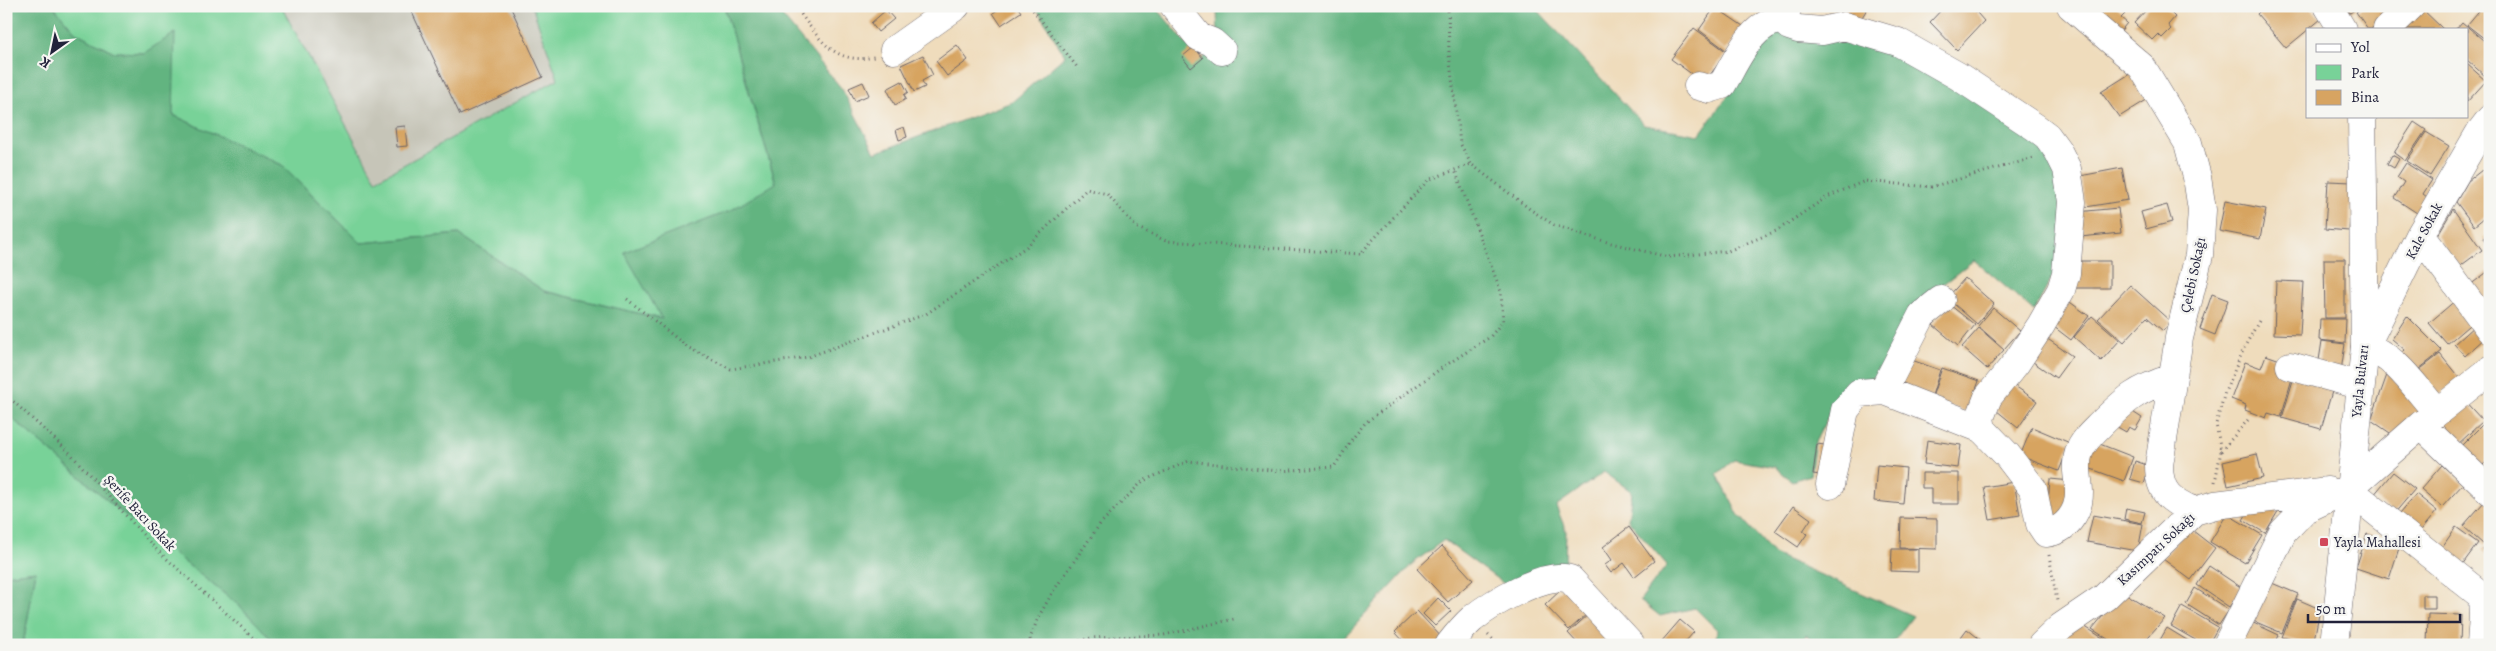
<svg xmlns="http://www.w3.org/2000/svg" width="2496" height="651" font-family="Alegreya,serif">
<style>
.industrial{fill:#c6c5b8}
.green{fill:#78d298;stroke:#4d7a6a}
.forest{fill:#62b480;stroke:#426b5e}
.building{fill:#d7a461}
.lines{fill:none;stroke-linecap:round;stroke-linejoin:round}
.minor-casing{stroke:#6a6368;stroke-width:29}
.major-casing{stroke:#6a6368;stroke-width:29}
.path{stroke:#6a6368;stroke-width:3;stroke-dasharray:1 4;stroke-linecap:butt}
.minor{stroke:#fff;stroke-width:28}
.major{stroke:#fff;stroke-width:28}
.poi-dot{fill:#d1495b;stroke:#f6f6f2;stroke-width:2}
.labels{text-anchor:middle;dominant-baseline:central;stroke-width:5;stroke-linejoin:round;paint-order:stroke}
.street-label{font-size:14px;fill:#22223b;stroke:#f6f6f2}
.poi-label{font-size:14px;fill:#22223b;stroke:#f6f6f2;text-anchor:start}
</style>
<rect width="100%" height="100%" fill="#f6f6f2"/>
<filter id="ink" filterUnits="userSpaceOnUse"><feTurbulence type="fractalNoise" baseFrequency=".02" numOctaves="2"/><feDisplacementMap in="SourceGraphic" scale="10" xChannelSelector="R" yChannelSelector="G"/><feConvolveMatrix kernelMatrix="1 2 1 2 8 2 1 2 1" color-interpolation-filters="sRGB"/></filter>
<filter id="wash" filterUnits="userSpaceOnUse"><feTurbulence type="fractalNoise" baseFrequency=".0096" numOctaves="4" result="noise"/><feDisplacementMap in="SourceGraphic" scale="20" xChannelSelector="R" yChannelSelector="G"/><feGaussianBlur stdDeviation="1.12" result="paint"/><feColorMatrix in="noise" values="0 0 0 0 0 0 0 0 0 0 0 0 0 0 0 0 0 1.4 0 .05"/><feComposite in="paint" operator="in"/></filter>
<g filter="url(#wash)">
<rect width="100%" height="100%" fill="#efdcbc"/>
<path class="industrial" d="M281 6H532L558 79 376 180Z"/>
<path class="green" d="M53 6H281L376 180 558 79 532 6H724L776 184 730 211 625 252 663 319 544 291 459 234 361 243 282 165 173 115 144 53 114 52 75 32Z
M6 413 113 505 241 607 277 645H23L36 571 6 575Z"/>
<path class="forest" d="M6 6H53L75 32 114 52 144 53 175 33 173 115 282 165 361 243 459 234 544 291 662 319 624 252 730 211 776 183 724 6H774L842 89 875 153 1012 102 1065 56 1035 6H1155L1200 60 1218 47 1217 6H1534L1644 125 1699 135 1783 20 1926 56 2067 169 2068 249 2034 311 1974 260 1916 305 1876 377 1844 386 1815 442 1810 475 1792 481 1775 467 1734 460 1717 474 1738 514 1774 554 1913 616 1891 645H1822L1806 635 1800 645H1715L1717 630 1695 608 1660 616 1640 600 1667 565 1628 520 1632 492 1604 472 1556 506 1566 531 1565 565 1507 586 1444 540 1412 564 1337 645H277L241 607 113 505 6 413Z
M36 571 23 645H6V575Z"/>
<g id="blocks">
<path class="building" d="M409 6H510L543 77 460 115Z
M1003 6H1017L1021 12 1001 25 993 13Z
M1833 6H1869L1859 22Z
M1945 6H1971L1984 21 1957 50 1930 22Z
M2105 6H2116L2125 14 2121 18 2127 23 2119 33 2098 16Z
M2150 6H2164L2175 17 2168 25 2171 29 2162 38 2158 34 2152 40 2134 23Z
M2265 6H2310L2321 19 2286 48 2257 14Z
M2346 6H2360L2350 13Z
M2364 6H2398L2371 29H2368L2356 12Z
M2419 6 2443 29H2396Z
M2483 6 2490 10V43L2467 25Z
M1715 7 1743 26 1726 50 1699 30Z
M886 10 894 19 878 32 871 23Z
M2462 22 2490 46V71L2485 76 2467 60V29H2456Z
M1694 28 1727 52 1704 83 1671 59Z
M957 45 968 60 947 76 936 61Z
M1194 47 1203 58 1191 68 1182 57Z
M923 55 933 75 922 81 925 87 914 92 901 65Z
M2467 64 2486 81 2467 102Z
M2136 70 2153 96 2119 117 2101 92Z
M902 81 908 92 904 95 906 99 895 105 887 89Z
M863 82 869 95 855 101 849 88Z
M2414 122 2426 130 2405 161 2394 153Z
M405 126 407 146 397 147 395 127Z
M904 127 907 137 899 140 896 130Z
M2426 132 2449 146 2430 176 2407 161Z
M2392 155 2399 159 2394 168 2387 164Z
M2406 163 2432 180 2423 194 2427 197 2417 213 2394 198 2404 182 2397 177Z
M2122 168 2128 200 2086 207 2080 176Z
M2482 170 2490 180V213L2474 226 2456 202 2468 181Z
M2328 181 2352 182 2349 231 2325 229Z
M2225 201 2266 209 2260 239 2219 231Z
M2167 205 2172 222 2146 229 2141 212Z
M2118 208 2121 233 2080 237 2077 212Z
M2453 209 2482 250 2459 267 2437 236Z
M2490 233V247L2483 238Z
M2324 259H2345V318H2325Z
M2074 261H2110V288H2074Z
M2490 270V308L2470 285Z
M1965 278 1994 304 1977 324 1947 298Z
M2276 281 2303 282 2300 335 2274 334Z
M2130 285 2171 322 2163 331 2147 317 2124 342 2098 319Z
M2212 294 2228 300 2215 335 2200 329Z
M2063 297 2089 316 2071 340 2045 320Z
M2457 299 2475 320 2447 344 2429 323Z
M1950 305 1975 325 1958 346 1933 325Z
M1993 308 2020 331 2004 349 1978 326Z
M2092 316 2120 340 2101 361 2074 337Z
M2407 316 2442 351 2414 373 2398 356 2405 350 2392 339Z
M2320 319H2346L2345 343 2319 340Z
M2475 325 2486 337 2465 356 2454 344Z
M1979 328 2004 350 1987 369 1962 347Z
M2039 333 2072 356 2056 378 2023 355Z
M2322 341 2345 344 2341 371 2318 367Z
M2440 354 2460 379 2433 400 2413 375Z
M2266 355 2283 361 2293 375 2281 417 2268 413 2266 418 2245 410 2246 405 2231 399 2245 362 2261 368Z
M1906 358 1940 370 1931 399 1897 387Z
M1942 368 1979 381 1968 412 1931 400Z
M2388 372 2421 412 2393 435 2371 420Z
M2294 377 2333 388 2321 429 2282 418Z
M2006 380 2037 401 2018 428 1991 406Z
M2462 398 2483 421 2456 446 2435 422Z
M2125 407 2142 418 2135 430 2129 427 2126 432 2114 425Z
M2482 425 2490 433V458L2480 468 2460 447Z
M2032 427 2070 443 2059 471 2020 456Z
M1927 440 1961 445 1958 468 1924 464Z
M2092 441 2133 457 2124 481 2083 466Z
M1817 444 1832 446 1828 476 1813 474Z
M2257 454 2263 478 2228 486 2223 462Z
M2135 461 2150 466 2144 483 2130 479Z
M1877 465 1906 468 1903 504 1874 501Z
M2442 465 2463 484 2442 507 2421 489Z
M2393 472 2415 489 2394 514 2373 496Z
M1922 473H1959V504H1931V488H1922Z
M2050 479 2071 481 2065 519 2047 515Z
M2014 482 2020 515 1990 520 1984 487Z
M2416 494 2437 511 2416 536 2395 519Z
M2485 501 2490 504V538L2484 545 2463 526Z
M2254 502 2280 508 2265 533 2243 520Z
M1793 506 1811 519 1803 531 1807 534 1798 547 1775 531Z
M2126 508 2145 512 2142 523 2124 519Z
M2227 514 2262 535 2245 563 2210 542Z
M2093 515 2143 524 2138 551 2087 542Z
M1901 518 1937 519V549L1900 548Z
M1629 527 1654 561 1634 577 1624 563 1611 573 1605 565 1612 560 1603 547Z
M2188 527 2215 548 2191 580 2163 559Z
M2456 527 2478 543 2459 569 2438 553Z
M2367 534 2400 545 2389 579 2356 568Z
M2490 541V557L2482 550Z
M1442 546 1473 580 1448 602 1417 569Z
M1892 549H1918V572L1891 571Z
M2209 566 2242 588 2229 607 2197 585Z
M2267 581 2298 594 2282 633 2251 620Z
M1564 587 1588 613 1569 630 1545 605Z
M2195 588 2229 610 2219 625 2186 604Z
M2123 592 2165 618 2141 645H2117L2092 629Z
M2423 595H2435V609H2423Z
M1438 598 1451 611 1435 626 1423 614Z
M2297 599 2320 609 2313 645 2282 637Z
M2182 606 2218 627 2208 645H2204L2171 626Z
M1417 611 1445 641 1441 645H1407L1395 632Z
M1590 613 1610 634 1598 645H1579L1568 633Z
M2428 614 2461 615 2460 645H2427Z
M1680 620 1694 632 1685 642 1689 645H1665L1661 642Z
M2247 620 2279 635 2275 645H2236Z
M2076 621 2112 644 2056 645Z
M2167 628 2195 645H2157Z
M1967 629 1987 645H1955Z
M2285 639 2302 644V645H2283Z"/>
</g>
</g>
<g filter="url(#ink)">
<use href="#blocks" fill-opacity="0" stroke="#6a6368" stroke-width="1"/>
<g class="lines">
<g class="minor-casing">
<path id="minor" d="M1174 6 1199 37 1212 42 1222 51
M1788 6 1783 20 1789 26 1798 29 1822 31 1844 26 1898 42 1958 76 2035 127 2047 136 2058 151 2067 169 2072 202 2066 273 2061 290 2041 325 2016 363 1988 397 1980 418 1982 429 2007 455 2033 489 2040 524 2046 533C2065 531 2079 513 2079 493 2079 479 2074 466 2079 452 2083 441 2092 433 2100 425 2126 399 2137 389 2172 378
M2071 6 2142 67 2188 143 2197 177 2202 210 2199 255 2179 338 2159 465C2159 493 2171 501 2194 511
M2387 29 2411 6
M894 50 956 6
M1698 86 1709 89 1722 85C1736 62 1752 20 1783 20
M2420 235 2490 330
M2290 366 2359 385
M1883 391 1922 315 1941 300
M2437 412C2416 389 2396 355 2365 347L2420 235 2480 132 2490 119
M2421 425 2490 491
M1830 485 1845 410 1859 393 1885 391 1982 429
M2348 489 2482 596 2483 616 2481 645
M1449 645C1456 636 1464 626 1472 619 1492 603 1545 571 1570 579L1631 645
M2042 645 2061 627 2105 597 2194 511 2215 505 2328 491
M2227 645 2283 532 2305 509 2348 489 2421 425 2490 370"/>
</g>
<g class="major-casing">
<path id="major" d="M2328 6 2342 29
M2334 645 2365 347 2362 116"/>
</g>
<path class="path" d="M795 6C817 35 832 66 874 57
M1030 6 1077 67
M1448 6 1449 54 1460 143 1471 164
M627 299 689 348 731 369 808 357 926 314 1026 247 1087 189 1107 194 1136 227 1166 241 1360 254 1428 180 1471 164 1531 210 1554 225 1607 242 1668 257 1728 251 1776 231 1827 197 1865 181 1931 187 2034 158
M6 395 70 453 155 548 261 645
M2221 451 2248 420
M2215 482 2221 451 2216 424 2225 392 2245 346 2259 321
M2049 555 2057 601
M1488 635 1499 645
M1031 645 1030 639 1038 618 1052 593 1100 524 1143 481 1189 461 1279 471 1334 467 1352 439 1366 422 1443 367 1490 337 1503 321 1501 292 1455 170
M1060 645 1091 638 1164 635 1234 619"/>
<use href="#minor" class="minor"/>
<use href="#major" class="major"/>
</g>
</g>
<rect class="poi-dot" x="2319" y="537" width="10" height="10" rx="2.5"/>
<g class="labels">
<g class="street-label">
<text transform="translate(2424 231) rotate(-62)">Kale Sokak</text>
<text transform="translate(2193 275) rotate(-78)">Çelebi Sokağı</text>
<text transform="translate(2360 381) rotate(-84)">Yayla Bulvarı</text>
<text transform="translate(140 513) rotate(47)">Şerife Bacı Sokak</text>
<text transform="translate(2156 549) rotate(-43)">Kasımpatı Sokağı</text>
</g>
<g class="poi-label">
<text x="2334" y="542">Yayla Mahallesi</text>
</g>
</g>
<rect width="2496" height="651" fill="none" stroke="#f6f6f2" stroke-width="25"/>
<rect x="2306" y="28" width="162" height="90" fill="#f6f6f2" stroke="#a1a1a9"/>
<rect x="2316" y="44" width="25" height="8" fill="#ffffff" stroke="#a1a1a9"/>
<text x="2351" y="52" font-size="15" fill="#22223b">Yol</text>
<rect x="2316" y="65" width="25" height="15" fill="#78d298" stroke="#a1a1a9"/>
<text x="2351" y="78" font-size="15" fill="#22223b">Park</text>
<rect x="2316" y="90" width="25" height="15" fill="#d7a461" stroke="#a1a1a9"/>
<text x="2351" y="102" font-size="15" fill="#22223b">Bina</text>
<g transform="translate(52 52) rotate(213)" stroke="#f6f6f2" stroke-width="4" paint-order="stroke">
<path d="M0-4L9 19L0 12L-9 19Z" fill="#22223b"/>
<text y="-8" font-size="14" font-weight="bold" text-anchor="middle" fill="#22223b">K</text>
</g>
<path d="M2308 614v8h152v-8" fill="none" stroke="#22223b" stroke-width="2.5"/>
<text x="2316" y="614" font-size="15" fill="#22223b" stroke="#f6f6f2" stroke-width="4" paint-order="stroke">50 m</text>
</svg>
